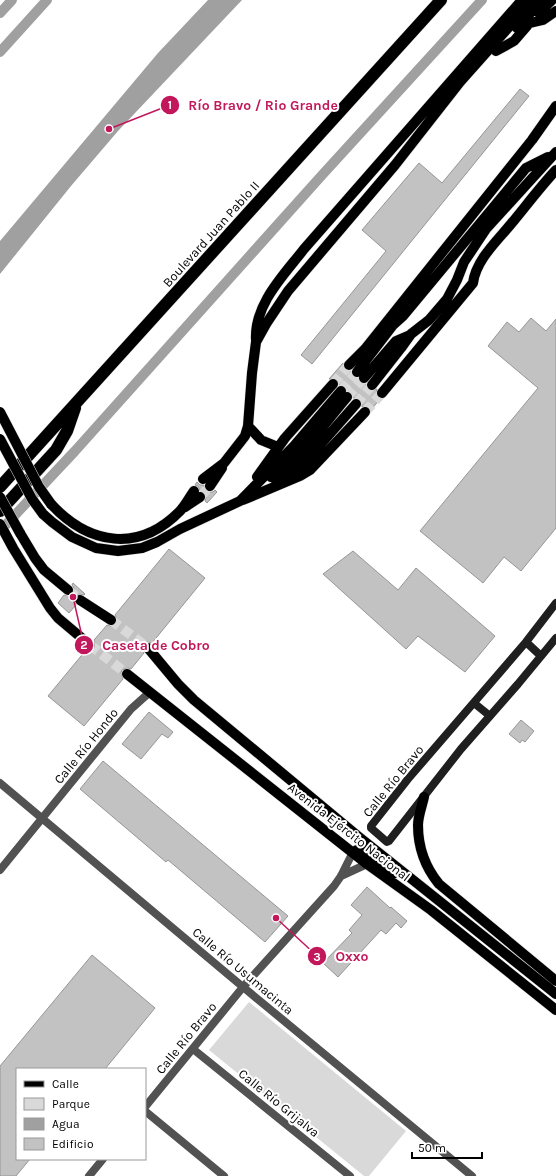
<svg xmlns="http://www.w3.org/2000/svg" width="556" height="1176" font-family="Karla,sans-serif">
<style>
.green{fill:#d9d9d9}
.water{fill:#a0a0a0}
.lines{fill:none;stroke-linecap:round;stroke-linejoin:round}
.canal{stroke:#a0a0a0;stroke-width:10}
.building{fill:#c2c2c2;stroke:#969696}
.primary-tunnel{stroke:#d9d9d9;stroke-width:10;stroke-dasharray:10 5;stroke-linecap:butt}
.primary-casing{stroke:#dbdbdb;stroke-width:11}
.highway-casing{stroke:#dbdbdb;stroke-width:13}
.street{stroke:#525252;stroke-width:8}
.secondary{stroke:#1f1f1f;stroke-width:8}
.primary{stroke:#000;stroke-width:10}
.highway{stroke:#000;stroke-width:12}
.primary-bridge-casing{stroke:#dbdbdb;stroke-width:11;stroke-linecap:butt}
.primary-bridge{stroke:#000;stroke-width:10}
.labels{text-anchor:middle;dominant-baseline:central;stroke-width:4;stroke-linejoin:round;paint-order:stroke}
.street-label{font-size:13px;fill:#000;stroke:#fff}
.leader{fill:none;stroke:#c2185b;stroke-width:1.5}
.callout-dot{fill:#c2185b;stroke:#fff;stroke-width:1.5}
.mark-label{font-size:12px;text-anchor:middle;font-weight:bold;fill:#fff}
.callout-label{font-size:14px;text-anchor:middle;font-weight:bold;fill:#c2185b;stroke:#fff;stroke-width:4;stroke-linejoin:round;paint-order:stroke}
</style>
<rect width="100%" height="100%" fill="#fff"/>
<path class="green" d="M249 1002 406 1131 369 1176H364L209 1050Z"/>
<path class="water" d="M208 0H242L118 131 71 186 0 274V241L158 53Z"/>
<g class="lines">
<path class="canal" d="M0 13 12 0
M0 52 47 0
M0 531 75 451 323 174 482 0"/>
</g>
<path class="building" d="M520 89 529 96 312 364 301 355 386 251 362 230 419 163 442 183Z
M531 318 546 331 556 319V528L521 571 504 557 483 583 420 531 538 388 488 346 507 322 519 332Z
M343 363 344 369 351 371 353 377 358 378 360 383 366 384 368 390 371 391 377 389 376 395 380 399 371 410 367 406 362 407V402L361 399 357 398H353L351 392 347 391 345 386 339 385 337 379 334 378 329 379Z
M197 482 200 485H204V489L207 492H213L215 490 217 492 207 503 205 501 206 497 205 493 200 491 198 486 195 485Z
M169 549 205 578 152 643 147 642 144 643 142 649 144 653 131 669 128 668 122 670 121 673 123 679 84 726 48 696 86 650 92 651 95 649 96 646 94 640 107 625 111 626 116 624 117 620 115 615Z
M353 551 398 590 416 568 495 636 465 672 418 636 406 649 323 574Z
M73 583 85 594 84 595 77 594 75 596 74 600 76 605 69 613 58 603 64 595 70 596 73 594 74 588 72 585Z
M149 712 173 732 168 738 162 734 141 759 122 744Z
M521 720 534 731 525 742 522 740 520 743 509 734Z
M103 761 288 916 265 942 168 860 166 862 80 789Z
M367 887 390 908 391 907 407 921 401 928 396 923 386 934 381 930 338 977 323 963 352 933 349 930 362 915 351 905Z
M92 955 155 1008 105 1069H17V1159H30L16 1176H0V1066Z"/>
<g class="lines">
<path class="primary-tunnel" d="M333 384 349 365
M341 391 357 372
M347 397 364 378
M356 404 372 385
M365 412 382 393
M200 497 210 486
M68 590 80 600
M111 620 148 648
M90 645 127 674"/>
<g class="primary-casing">
<path id="primary" d="M539 13 552 0
M530 23 543 20 556 11
M517 28 542 0
M496 51 514 41 527 26
M256 340C254 304 284 275 304 249L522 0
M349 365 365 349 532 140 556 106
M357 372 393 325 403 316 526 168 548 157
M364 378 396 341 410 335
M372 385 401 348 411 334 429 320 447 299 457 280 464 262 486 229 556 152
M382 393 473 283C476 260 497 241 511 224 526 206 540 187 556 170
M248 426 261 440 278 447
M257 477 285 438 333 384
M271 477C302 457 324 424 347 397
M203 479 224 463 245 436 248 426 252 373 256 342 266 324 288 291 395 165 460 82 533 0
M276 481 296 470 305 462 356 404
M210 486 222 468
M243 500 300 476 310 470 365 412
M51 504C89 545 139 553 180 511 185 506 189 498 194 491
M185 507 200 497
M43 514 52 522 72 537 96 548 118 551 142 548 157 542 180 529 240 501 294 446 341 391
M0 524 13 548 50 608 58 618 90 645
M20 533 35 558 44 570 68 590
M80 600 111 620
M148 648 178 684 194 700 359 837 556 994
M127 674 367 864 431 910 556 1010
M424 797C422 806 418 816 418 825 418 847 425 867 439 884L556 981
M353 852 357 850 362 851 393 874"/>
</g>
<g class="highway-casing">
<path id="highway" d="M0 487 441 0
M0 511 56 450 67 431 75 408"/>
</g>
<path class="street" d="M0 783 243 987 472 1176
M0 870 131 709 150 692
M341 876 367 864
M193 1049 350 1176
M145 1107 243 987 334 886 341 876 353 852
M145 1111 224 1176
M89 1176 103 1159"/>
<path class="secondary" d="M556 603 526 642 408 779 371 826V828L387 842 389 841 461 749 518 684 556 638
M526 642 541 656
M474 703 490 716"/>
<use href="#primary" class="primary"/>
<use href="#highway" class="highway"/>
<g class="primary-bridge-casing">
<path id="primary-bridge" d="M0 412 39 487 51 504
M0 439 32 499 43 514
M0 497 20 533"/>
</g>
<use href="#primary-bridge" class="primary-bridge"/>
</g>
<g class="labels">
<g class="street-label">
<text transform="translate(211 234) rotate(-48)">Boulevard Juan Pablo II</text>
<text transform="translate(86 746) rotate(-51)">Calle Río Hondo</text>
<text transform="translate(393 781) rotate(-51)">Calle Río Bravo</text>
<text transform="translate(349 832) rotate(38)">Avenida Ejército Nacional</text>
<text transform="translate(243 971) rotate(40)">Calle Río Usumacinta</text>
<text transform="translate(186 1038) rotate(-51)">Calle Río Bravo</text>
<text transform="translate(279 1103) rotate(39)">Calle Río Grijalva</text>
</g>
</g>
<path class="leader" d="M109 129L170 105M73 597L84 645M276 918L317 956"/>
<g class="callout-dot">
<circle cx="109" cy="129" r="4"/>
<circle cx="73" cy="597" r="4"/>
<circle cx="276" cy="918" r="4"/>
<circle cx="170" cy="105" r="10"/>
<circle cx="84" cy="645" r="10"/>
<circle cx="317" cy="956" r="10"/>
</g>
<g class="mark-label">
<text x="170" y="109">1</text>
<text x="84" y="649">2</text>
<text x="317" y="961">3</text>
</g>
<g class="callout-label">
<text x="263" y="110">Río Bravo / Rio Grande</text>
<text x="156" y="650">Caseta de Cobro</text>
<text x="352" y="961">Oxxo</text>
</g>
<rect x="16" y="1068" width="130" height="92" fill="#ffffff" stroke="#999999"/>
<rect x="24" y="1081" width="20" height="6" fill="#000000" stroke="#999999"/>
<text x="52" y="1088" font-size="12" fill="#000000">Calle</text>
<rect x="24" y="1098" width="20" height="12" fill="#d9d9d9" stroke="#999999"/>
<text x="52" y="1108" font-size="12" fill="#000000">Parque</text>
<rect x="24" y="1118" width="20" height="12" fill="#a0a0a0" stroke="#999999"/>
<text x="52" y="1128" font-size="12" fill="#000000">Agua</text>
<rect x="24" y="1138" width="20" height="12" fill="#c2c2c2" stroke="#999999"/>
<text x="52" y="1148" font-size="12" fill="#000000">Edificio</text>
<path d="M412 1152v6h70v-6" fill="none" stroke="#000000" stroke-width="2"/>
<text x="418" y="1152" font-size="12" fill="#000000" stroke="#ffffff" stroke-width="3" paint-order="stroke">50 m</text>
</svg>
